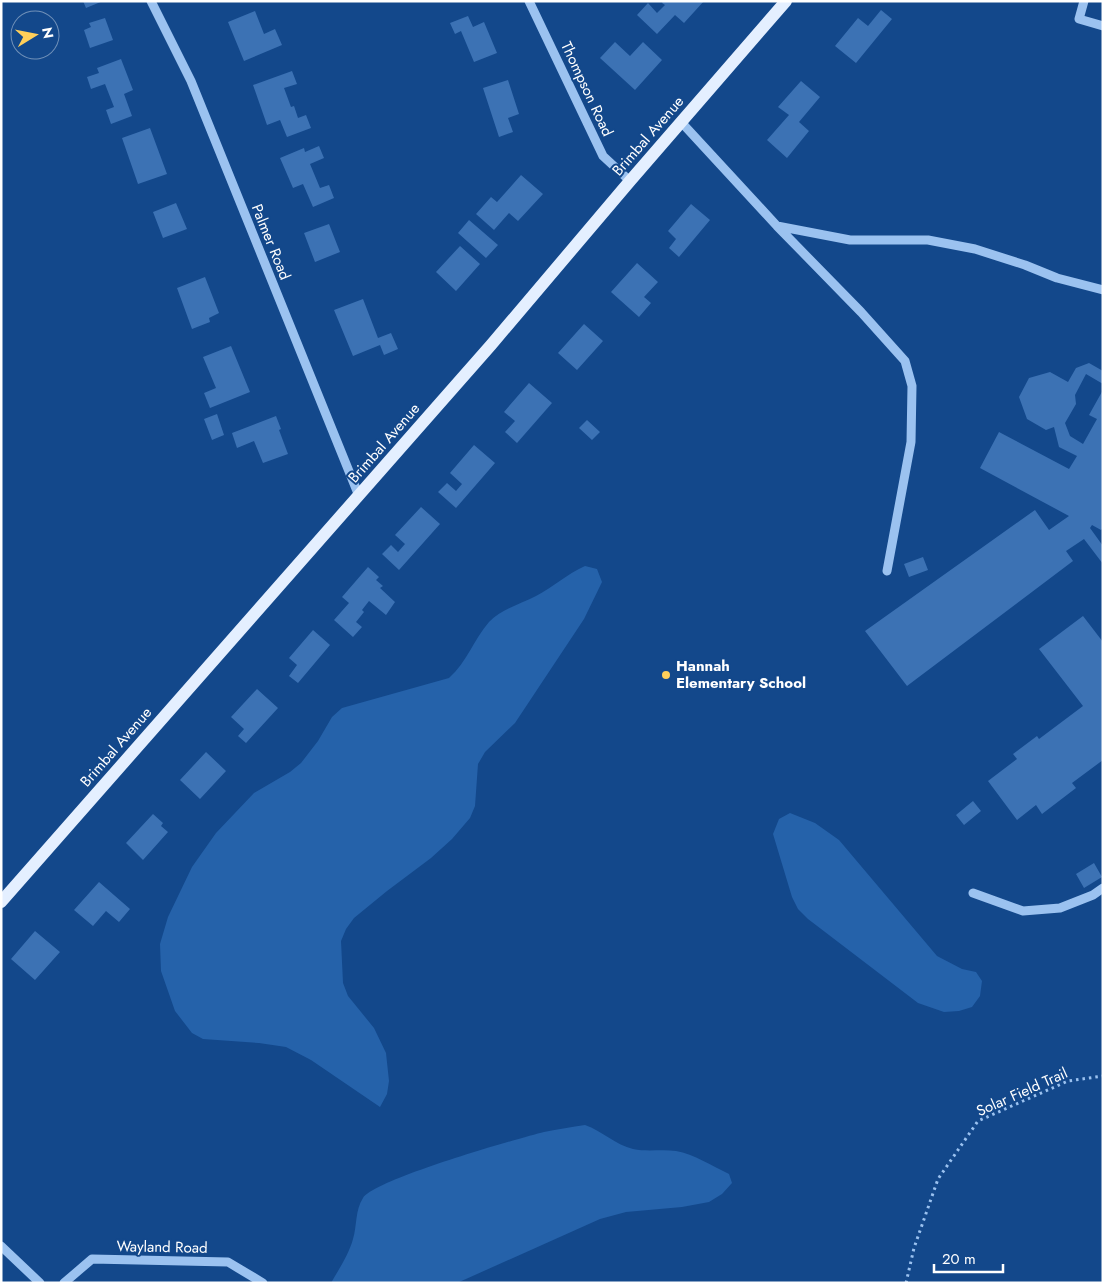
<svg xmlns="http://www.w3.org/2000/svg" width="1104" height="1284" font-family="Jost,sans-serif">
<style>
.green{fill:#2562aa}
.building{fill:#3c72b4}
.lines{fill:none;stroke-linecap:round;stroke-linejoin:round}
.path{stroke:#9bc2f0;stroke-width:3;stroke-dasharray:2.5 4;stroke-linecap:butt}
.minor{stroke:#9bc2f0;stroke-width:9}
.major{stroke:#e4efff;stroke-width:12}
.poi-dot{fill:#ffcf5a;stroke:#13488b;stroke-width:2}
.labels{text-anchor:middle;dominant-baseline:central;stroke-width:4;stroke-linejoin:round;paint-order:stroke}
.street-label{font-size:15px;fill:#fff;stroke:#13488b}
.poi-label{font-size:15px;font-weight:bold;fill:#fff;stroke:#13488b;text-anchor:start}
</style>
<rect width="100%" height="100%" fill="#13488b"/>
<path class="green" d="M585 566 597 569 602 582 584 619 515 723 485 752 478 764 475 806 470 818 452 839 431 858 387 891 354 918 346 929 341 941 343 983 348 996 374 1028 386 1053 389 1081 387 1094 380 1107 311 1060 286 1047 259 1043 203 1039 192 1033 175 1011 161 971 160 944 168 917 192 867 216 833 254 793 290 772 301 763 318 741 332 717 342 708 449 678C467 662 474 639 489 622 501 609 521 604 536 596 553 587 567 574 585 566Z
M790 813 815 823 839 840 937 956 962 969 976 972 982 981 980 996 972 1007 959 1011 944 1012 918 1003 808 919 798 909 792 897 773 834 779 819Z
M585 1125C602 1131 616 1145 633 1149 647 1152 662 1149 676 1151 694 1154 712 1166 729 1174L732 1183 722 1194 709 1202 682 1207 626 1212 600 1219 457 1283H331C339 1269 349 1254 353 1239 357 1226 355 1210 363 1198 376 1179 516 1139 544 1132 558 1129 572 1127 585 1125Z"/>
<path class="building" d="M83 1H103L86 8Z
M663 1H704L684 23 675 15 657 34 637 15 648 3 657 13 665 5 662 3Z
M881 10 892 19 856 63 835 46 858 18 868 26Z
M255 11 264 34 275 29 282 45 244 61 228 22Z
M468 16 473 27 484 22 497 53 474 62 461 31 455 34 450 23Z
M105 18 113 40 90 48 84 30 91 27 89 23Z
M615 42 630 56 643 42 662 60 635 90 600 58Z
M121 59 133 90 124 94 132 116 111 124 106 110 114 107 105 84 91 89 87 77 99 73 97 68Z
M292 71 297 84 284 88 291 107 294 106 298 118 306 115 311 128 287 137 280 120 267 125 253 85Z
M508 80 519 114 508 118 513 132 499 137 483 88Z
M801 81 820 97 799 122 809 131 787 158 767 140 789 115 778 107Z
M150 128 167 174 138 184 122 138Z
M319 146 324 158 310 164 320 188 329 185 334 198 313 207 303 184 293 188 280 158 304 148 305 152Z
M521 175 543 194 518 221 509 213 494 230 476 214 491 197 497 202Z
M176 203 187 229 163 238 153 212Z
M691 204 710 220 679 257 669 248 676 239 668 231Z
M469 220 498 245 486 258 458 233Z
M329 224 340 252 315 262 304 233Z
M460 246 480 264 456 291 436 272Z
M637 263 658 282 644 297 651 303 639 317 611 292Z
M205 277 219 313 209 318 210 322 192 329 177 288Z
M363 299 378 338 391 333 398 349 384 355 380 345 353 356 334 310Z
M584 324 603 341 577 370 558 353Z
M231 346 250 392 210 408 204 393 216 388 203 357Z
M1089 363 1103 371V384L1086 374 1075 395 1076 404 1065 423 1070 436 1083 444 1097 419 1089 415 1103 390V528L1101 530 1092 525 1090 528 1103 546V564L1084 539 1066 551 1073 561 907 686 865 631 1035 510 1049 530 1069 516 980 468 999 432 1069 469 1077 456 1059 447 1054 427 1046 430 1027 419 1019 397 1029 378 1050 372 1068 382 1076 368Z
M529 383 552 403 517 443 505 432 515 421 504 412Z
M217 414 224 435 212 440 204 419Z
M276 416 281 429 279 430 288 454 263 463 254 441 237 448 232 433Z
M587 420 600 432 592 440 579 428Z
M474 445 495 463 456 508 438 492 447 483 456 491 462 484 450 473Z
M421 507 440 524 399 570 382 554 391 545 398 552 405 544 395 535Z
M923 557 928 570 909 577 904 564Z
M368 567 379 577 376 580 383 586 380 588 395 602 386 615 369 601 362 610 364 612 356 622 362 627 353 637 334 620 349 603 342 597Z
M1083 616 1103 642V760L1072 783 1076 788 1042 814 1036 805 1017 820 988 781 1017 759 1013 754 1037 736 1039 739 1083 706 1039 649Z
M313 630 330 645 298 683 289 676 297 665 289 658Z
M257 689 278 708 246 743 238 736 244 729 231 717Z
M206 752 226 771 200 799 180 780Z
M973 801 981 811 964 825 956 815Z
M153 814 163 823 161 826 168 832 143 860 126 843Z
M1094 863 1102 877 1084 888 1076 874Z
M99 882 130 909 119 922 106 911 93 926 74 910Z
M35 931 60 952 35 980 11 959Z"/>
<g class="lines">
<path class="path" d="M906 1283 914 1248 938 1179 978 1121 1068 1081 1103 1076"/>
<path class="minor" d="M151 1 191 81 359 496
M529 1 603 156 630 181
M1084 1 1079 19 1103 26
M682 123 777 226
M887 571 911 442 912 386 905 361 861 312 777 226 850 240H928L975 249 1025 265 1057 278 1103 290
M973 893 1023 911 1060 908 1093 895 1103 888
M1 1246 40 1283
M64 1283 92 1259 228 1262 263 1283"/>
<path class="major" d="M1 902 491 345 630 181 786 1"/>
</g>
<circle class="poi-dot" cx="666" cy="675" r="5"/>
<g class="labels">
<g class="street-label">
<text transform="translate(587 89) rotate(65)">Thompson Road</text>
<text transform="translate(648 136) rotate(-49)">Brimbal Avenue</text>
<text transform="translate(271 242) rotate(68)">Palmer Road</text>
<text transform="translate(384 443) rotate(-49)">Brimbal Avenue</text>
<text transform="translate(116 747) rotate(-49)">Brimbal Avenue</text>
<text transform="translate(1022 1092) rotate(-24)">Solar Field Trail</text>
<text transform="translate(162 1247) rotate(1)">Wayland Road</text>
</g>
<g class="poi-label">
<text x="676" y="666">Hannah<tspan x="676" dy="17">Elementary School</tspan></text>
</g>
</g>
<rect width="1104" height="1284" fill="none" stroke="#ffffff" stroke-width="5"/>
<g transform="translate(35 35) rotate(80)"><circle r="24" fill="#13488b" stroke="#7191b9"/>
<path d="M0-4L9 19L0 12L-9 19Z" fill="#ffcf5a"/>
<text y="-8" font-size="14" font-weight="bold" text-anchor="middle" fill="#ffffff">N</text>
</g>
<path d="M934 1264v8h69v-8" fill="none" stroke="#ffffff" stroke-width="2.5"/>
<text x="942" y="1264" font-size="15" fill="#ffffff" stroke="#13488b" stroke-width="4" paint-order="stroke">20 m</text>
</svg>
